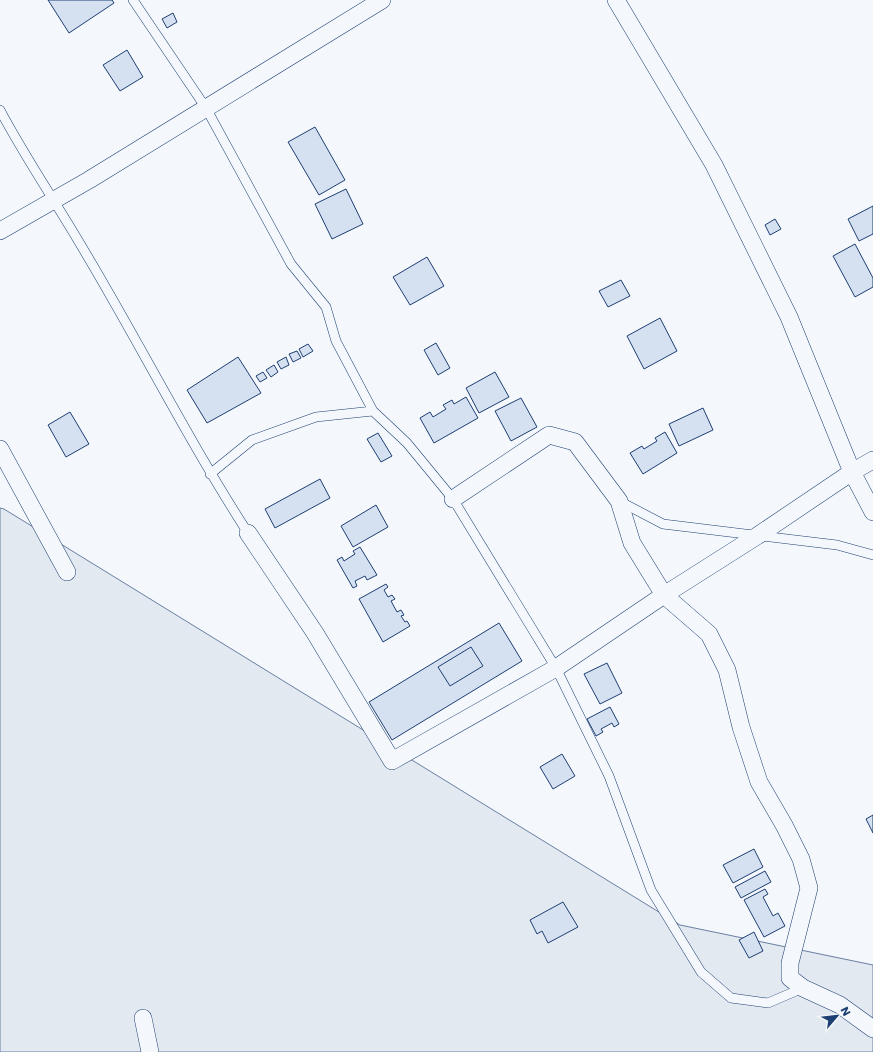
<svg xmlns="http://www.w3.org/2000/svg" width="873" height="1052" font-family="Poppins,sans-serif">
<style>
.green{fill:#e3e9f0;stroke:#687fa3}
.building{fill:#d5e0f0;stroke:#1d3f73}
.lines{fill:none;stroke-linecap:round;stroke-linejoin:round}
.service-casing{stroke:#1d3f73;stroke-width:10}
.minor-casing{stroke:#1d3f73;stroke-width:18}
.service{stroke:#f4f7fb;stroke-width:9}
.minor{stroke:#f4f7fb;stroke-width:17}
</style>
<rect width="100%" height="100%" fill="#f4f7fb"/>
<path class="green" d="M0 508 4 509 680 925 873 965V1052H0Z"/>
<path class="building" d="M48 0H112L114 3 69 33Z
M173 13 177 22 167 28 162 19Z
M127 50 143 77 120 91 103 65Z
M315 127 345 180 319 195 288 142Z
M346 189 363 224 332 239 315 204Z
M873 206V234L859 241 848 219Z
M775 219 781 229 770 235 765 225Z
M855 244 873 278V287L855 297 833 256Z
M427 257 444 286 410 305 393 277Z
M621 280 630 296 608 307 599 291Z
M660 318 677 351 644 369 627 336Z
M436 343 450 368 438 375 424 350Z
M308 344 313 351 303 357 299 349Z
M297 351 301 358 293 362 289 354Z
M238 357 261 393 207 423 187 390Z
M286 357 289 365 281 369 277 362Z
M274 365 278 372 271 377 266 370Z
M263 372 267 378 260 382 256 376Z
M495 372 509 397 479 413 466 388Z
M466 397 478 418 434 443 420 418 430 412 433 417 446 409 443 405 452 400 454 404Z
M521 398 537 427 511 441 495 411Z
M703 408 713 430 679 446 669 424Z
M70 412 89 444 66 457 48 425Z
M665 432 677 453 643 474 630 453 642 446 644 449 657 441 655 438Z
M378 433 392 456 381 462 367 439Z
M320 479 330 498 275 528 265 509Z
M376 505 388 527 353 547 341 526Z
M360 547 377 575 367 580 365 576 355 581 357 586 353 588 337 560 342 557 344 561 355 554 353 551Z
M386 584 388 587 384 590 388 597 392 595 395 599 391 601 397 612 401 610 404 615 401 616 405 622 407 621 410 626 383 642 359 599Z
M499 623 522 661 392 740 369 702Z
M471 647 483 666 450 686 438 667Z
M607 663 622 693 600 704 584 674Z
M610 707 619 724 614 727 612 723 601 729 603 732 596 736 587 719Z
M562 754 575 776 553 789 540 767Z
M873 815V833L866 819Z
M754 849 763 867 733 883 723 865Z
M765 871 771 882 741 898 735 887Z
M765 889 768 894 763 897 773 916 778 913 785 926 764 937 744 900Z
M563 902 578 927 548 943 542 931 537 934 530 920Z
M754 932 763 951 749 958 739 940Z"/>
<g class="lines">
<g class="service-casing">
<path id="service" d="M133 0 206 108 291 264 326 307 336 341 373 411 407 443 453 499 556 668 609 776 651 890 701 972 731 998 768 1003 803 988
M0 110C25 157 55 201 82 247 139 342 188 440 248 533
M210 474 252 440 316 417 373 411
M619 501 663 524 837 545 873 555"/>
</g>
<g class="minor-casing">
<path id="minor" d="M616 0 714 165 789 317 852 472 873 512
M0 231 89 180 382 0
M0 449 67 572
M453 499 549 435 575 442 619 501 632 543 664 595 709 634 727 670 741 727 759 782 784 825 801 859 809 888 790 963V978L803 988 840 1005 873 1029
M248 533 315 633 392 761 556 668 664 595 757 536 852 472 873 460
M143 1018 150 1052"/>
</g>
<use href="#service" class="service"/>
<use href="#minor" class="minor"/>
</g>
<g transform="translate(837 1016) rotate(62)" stroke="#f4f7fb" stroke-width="3" paint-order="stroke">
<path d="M0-3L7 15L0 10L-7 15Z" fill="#1d3f73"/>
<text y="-6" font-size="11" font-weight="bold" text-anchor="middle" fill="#1d3f73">N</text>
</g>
</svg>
